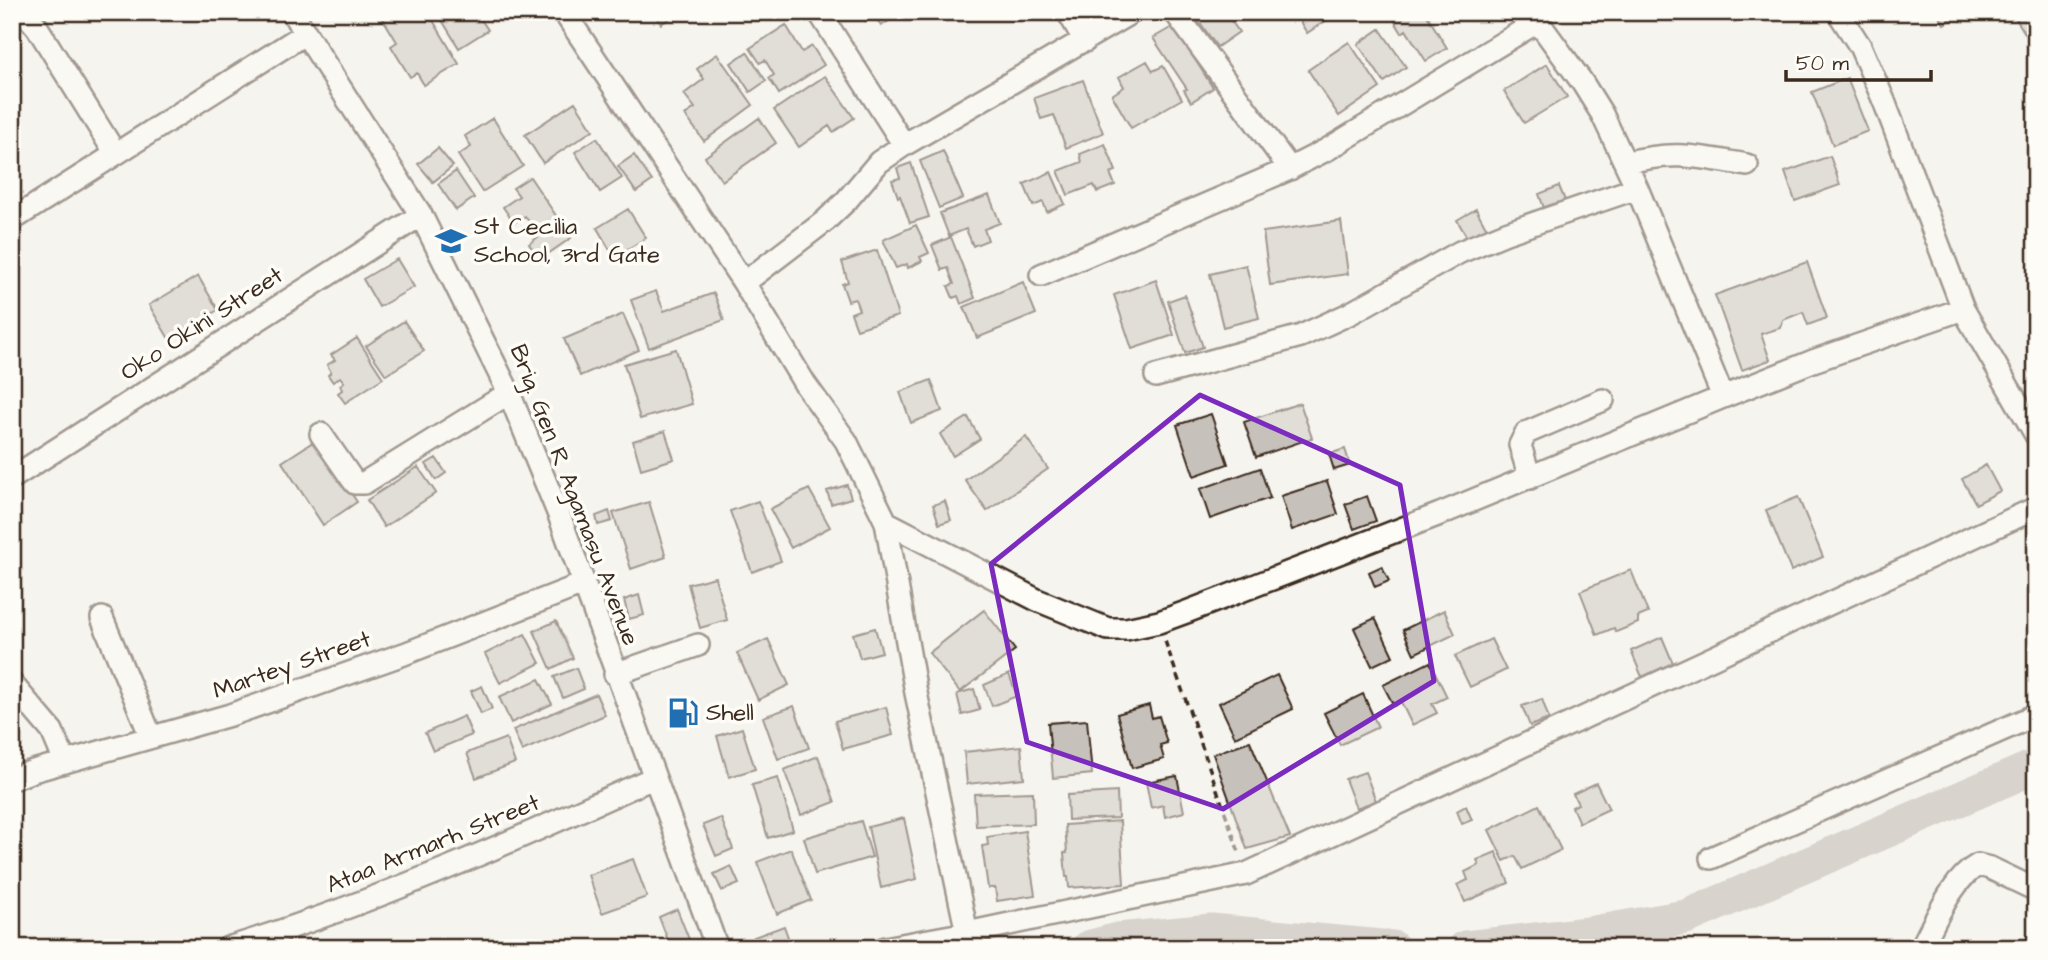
<svg xmlns="http://www.w3.org/2000/svg" width="2048" height="960" font-family="'Architects Daughter',sans-serif">
<style>
.lines{fill:none;stroke-linecap:round;stroke-linejoin:round}
.river{stroke:#b4aca4;stroke-width:35}
.building{fill:#c7c1bb;stroke:#3b2a1e;stroke-width:2}
.minor-casing{stroke:#3b2a1e;stroke-width:26}
.path{stroke:#3b2a1e;stroke-width:3.5;stroke-dasharray:7 5;stroke-linecap:butt}
.minor{stroke:#fdfcf7;stroke-width:21}
.marked{fill:none;stroke:#7b2cbf;stroke-width:5;stroke-linejoin:round}
.labels{text-anchor:middle;dominant-baseline:central;stroke-width:7;stroke-linejoin:round;paint-order:stroke}
.poi-label{font-size:24px;fill:#3b2a1e;stroke:#fdfcf7;text-anchor:start}
.street-label{font-size:24px;fill:#3b2a1e;stroke:#fdfcf7}
</style>
<rect width="100%" height="100%" fill="#f5f4ee"/>
<filter id="ink" filterUnits="userSpaceOnUse"><feTurbulence type="fractalNoise" baseFrequency=".0143" numOctaves="2"/><feDisplacementMap in="SourceGraphic" scale="14" xChannelSelector="R" yChannelSelector="G"/><feConvolveMatrix kernelMatrix="1 2 1 2 8 2 1 2 1" color-interpolation-filters="sRGB"/></filter>
<g filter="url(#ink)">
<g class="lines">
<path class="river" d="M1088 948 1118 940 1211 931 1393 948
M1465 948 1588 934 1686 917 2036 766"/>
</g>
<path class="building" d="M379 12H428L459 64 424 85 417 73 410 77 391 46 397 42Z
M437 12H483L478 15 488 30 459 48Z
M653 12H680L661 24Z
M861 12H902L881 26 874 15 866 21Z
M1188 12H1225L1239 32 1217 47 1199 21 1194 24Z
M1294 12H1330L1333 16 1307 33Z
M1389 12H1430L1432 15 1428 17 1447 48 1426 61 1406 30 1402 33Z
M1937 12H1963L1944 24Z
M2012 12H2036V35L2029 40Z
M786 25 802 52 812 46 824 65 779 94 769 78 774 75 765 60 760 63 750 48Z
M1174 26 1213 88 1191 102 1184 90 1187 89 1153 38Z
M1380 29 1406 67 1384 82 1358 44Z
M1349 42 1380 88 1339 116 1308 70Z
M747 52 766 81 750 92 731 63Z
M717 54 753 105 704 141 685 115 695 108 684 94 704 79 697 69Z
M1147 61 1153 71 1163 66 1182 99 1131 128 1112 95 1124 87 1119 77Z
M1547 64 1567 97 1524 123 1504 91Z
M825 76 854 118 833 132 829 126 799 147 774 110Z
M1847 78 1868 131 1833 145 1812 92Z
M1083 80 1103 133 1066 148 1054 115 1041 119 1034 98Z
M575 102 593 130 543 163 525 135Z
M493 118 523 166 482 192 458 155 471 147 465 136Z
M759 118 776 143 722 181 705 157Z
M597 138 622 178 600 192 575 152Z
M1105 144 1116 171 1110 173 1115 185 1097 192 1094 185 1068 195 1058 171 1082 162 1080 154Z
M438 148 453 166 433 182 418 164Z
M943 151 963 198 939 208 920 161Z
M634 155 652 181 636 192 618 166Z
M1830 156 1840 185 1795 201 1785 172Z
M911 163 929 217 910 223 900 196 898 197 892 180 900 178 897 168Z
M456 171 474 198 456 210 438 184Z
M1051 172 1065 204 1047 212 1043 202 1033 206 1024 184Z
M530 177 571 238 539 260 529 244 539 236 525 216 514 223 503 207 519 196 513 188Z
M1559 186 1566 203 1545 211 1539 194Z
M989 195 1000 223 984 229 988 240 973 246 966 229 949 236 940 213Z
M628 209 646 238 614 257 597 228Z
M1476 209 1487 229 1468 239 1457 220Z
M1341 221 1348 274 1270 285 1263 232Z
M916 225 929 253 920 257 922 261 908 268 907 264 896 268 883 240Z
M951 237 975 298 961 304 958 296 953 298 948 286 954 284 948 268 942 270 932 245Z
M877 250 898 316 857 329 851 313 859 310 855 299 848 301 842 284 848 282 842 262Z
M397 259 414 287 379 307 363 279Z
M1807 262 1827 318 1808 325 1803 312 1783 320 1780 328 1761 334 1770 360 1742 370 1715 295Z
M1246 265 1259 318 1223 327 1210 274Z
M198 276 218 310 169 339 149 305Z
M1156 280 1174 335 1132 349 1114 295Z
M1023 282 1036 314 977 338 964 307Z
M656 291 664 311 714 293 724 320 649 348 631 300Z
M1185 295 1203 347 1185 353 1168 301Z
M623 314 639 350 580 376 564 339Z
M404 321 424 351 386 375 366 346Z
M357 338 383 378 345 403 338 393 342 390 340 385 344 382 340 377 333 382 328 375 331 372 327 365 335 360 331 355Z
M676 349 692 404 640 419 624 364Z
M931 380 942 411 911 423 900 392Z
M1300 403 1312 438 1256 457 1244 422Z
M1211 414 1228 464 1194 476 1177 425Z
M968 417 980 439 953 456 940 434Z
M665 431 674 459 641 469 633 441Z
M1026 437 1048 469 987 511 965 480Z
M316 440 357 502 323 525 282 462Z
M1345 449 1350 465 1334 470 1329 454Z
M436 458 446 473 436 480 426 464Z
M1986 465 2000 491 1976 504 1962 479Z
M418 467 436 493 384 527 367 500Z
M1260 468 1270 498 1210 519 1200 489Z
M1327 481 1338 514 1292 530 1281 496Z
M847 485 851 498 831 504 827 491Z
M809 489 830 527 791 548 770 509Z
M1367 496 1376 521 1354 529 1345 504Z
M1798 497 1823 557 1791 571 1766 510Z
M758 501 781 561 752 572 730 511Z
M945 501 951 520 939 524 933 505Z
M649 502 666 557 631 569 613 513Z
M609 511 612 521 598 525 596 516Z
M1382 566 1389 581 1375 587 1369 572Z
M1631 570 1648 613 1638 617V623L1616 632 1614 628 1597 635 1580 591Z
M715 577 727 620 700 628 688 584Z
M639 595 644 615 629 619 624 600Z
M984 610 1015 650 960 692 929 653Z
M1444 610 1455 634 1414 654 1403 630Z
M1375 618 1393 656 1372 666 1354 628Z
M556 621 573 658 551 669 534 631Z
M875 628 882 652 860 658 853 634Z
M525 634 540 663 500 683 485 654Z
M1662 637 1673 663 1642 677 1631 651Z
M768 639 789 685 758 700 737 653Z
M1491 639 1506 670 1470 687 1455 656Z
M1430 662 1447 697 1432 704 1437 713 1412 725 1401 702 1394 706 1383 685Z
M576 668 584 689 563 698 554 677Z
M1009 674 1017 696 992 706 984 685Z
M1277 675 1293 709 1235 737 1219 703Z
M539 679 552 704 511 723 499 697Z
M482 686 492 709 481 714 471 691Z
M974 689 980 710 962 715 957 694Z
M596 694 605 715 522 751 513 730Z
M1363 694 1378 727 1340 745 1324 713Z
M1542 699 1549 719 1530 726 1522 706Z
M1149 705 1152 718 1159 716 1167 743 1160 745 1164 759 1132 768 1117 714Z
M794 706 809 748 778 759 763 717Z
M886 707 893 735 843 749 835 721Z
M464 716 472 735 433 751 425 733Z
M1087 720 1092 774 1053 778 1048 723Z
M742 728 755 769 729 777 717 736Z
M506 738 515 763 476 778 467 753Z
M1250 741 1290 837 1247 849 1213 754Z
M1021 746 1024 778 967 784 964 752Z
M818 756 835 802 801 815 784 770Z
M1365 772 1376 801 1356 808 1345 779Z
M1177 776 1184 812 1165 817 1163 805 1151 808 1146 782Z
M778 778 793 830 768 838 752 785Z
M1596 783 1609 809 1579 823 1572 807 1578 804 1573 794Z
M1033 792 1034 824 976 826 974 794Z
M1117 792 1118 818 1068 820 1067 795Z
M1539 805 1561 850 1522 869 1515 856 1504 861 1489 830Z
M1466 806 1472 820 1462 824 1457 811Z
M721 818 733 849 716 856 703 825Z
M904 818 917 879 881 888 868 827Z
M861 821 872 857 815 874 804 838Z
M1120 821 1124 884 1069 888 1068 877H1066L1064 853H1067L1065 825Z
M1025 831 1035 895 997 901 995 888H988L982 846 988 845 987 837Z
M791 849 811 900 777 914 757 862Z
M1496 852 1509 883 1465 902 1457 885 1468 880 1465 872 1479 865 1477 860Z
M633 859 647 897 602 913 588 875Z
M731 866 739 884 722 891 714 874Z
M677 909 692 947 689 948H671L659 917Z
M784 926 790 943 776 948H758L754 937Z"/>
<g class="lines">
<g class="minor-casing">
<path id="minor" d="M24 12 37 27 115 153
M292 12 421 215 509 393 559 515 717 948
M564 12 744 283 805 384 846 441 886 522 916 693 967 933
M819 12 904 145
M1068 12 1085 41
M1175 12 1290 169
M1531 12 1582 82 1602 114 1637 188 1723 397
M1838 12 1860 46 1884 101 1963 309 2036 435
M1625 163C1674 150 1698 157 1747 165
M12 220 306 33
M1041 275 1287 170 1328 149 1537 22
M744 283 825 221 846 201 879 162 904 145 1132 12
M1156 376 1301 336 1349 314 1460 252 1506 233 1637 188
M321 434 352 479 355 483H364L509 393
M12 478 421 215
M1530 478 1520 445 1526 433 1603 400
M886 522 1037 600 1108 629H1126L1159 622 1189 611 1440 514 1723 397 1813 361 1963 309
M102 618 151 737
M615 674 698 645
M12 684 52 731 65 762
M12 779 33 771 230 715 404 654 583 584
M1711 858 2036 715
M228 948C375 903 513 841 653 778
M885 948 967 933 1246 874 2036 508
M1921 948C1935 922 1952 879 1978 865L1990 868 2036 890"/>
</g>
<path class="path" d="M1165 641 1240 855"/>
<use href="#minor" class="minor"/>
</g>
</g>
<path d="M0 0H2048V960H0ZM1200 395 1400 485 1434 681 1223 809 1027 742 991 564Z" fill="#f5f4ee" fill-opacity=".55" fill-rule="evenodd"/>
<path class="marked" d="M1200 395 1400 485 1434 681 1223 809 1027 742 991 564Z"/>
<defs>
<g id="school-bare" transform="scale(2.415)"><path d="M0-5L7-2L0 1L-7-2ZM-4 1L0 2.5L4 1V4Q0 6-4 4Z" fill="#1f6fb2" stroke="#fdfcf7" stroke-width="2.5" paint-order="stroke"/></g>
<g id="fuel-bare" transform="scale(2.415)"><path d="M-5.5-6h7V0h2V4h1.3V-2.5L3-4.5l.8-.8L6-3V5H2.5V1h-1V6h-7ZM-4.2-4.7v3.2H.2V-4.7Z" fill="#1f6fb2" stroke="#fdfcf7" stroke-width="2.5" paint-order="stroke"/></g>
</defs>
<g fill-rule="evenodd">
<use href="#school-bare" x="451" y="241"/>
<use href="#fuel-bare" x="683" y="713"/>
</g>
<g class="labels">
<g class="poi-label">
<text x="474" y="227">St Cecilia<tspan x="474" dy="28">School, 3rd Gate</tspan></text>
<text x="706" y="713">Shell</text>
</g>
<g class="street-label">
<text transform="translate(202 324) rotate(-33)">Oko Okini Street</text>
<text transform="translate(574 495) rotate(69)">Brig. Gen R Agamasu Avenue</text>
<text transform="translate(292 665) rotate(-19)">Martey Street</text>
<text transform="translate(433 844) rotate(-22)">Ataa Armarh Street</text>
</g>
</g>
<rect width="2048" height="960" fill="none" stroke="#fdfcf7" stroke-width="42"/>
<rect x="21" y="21" width="2006" height="918" fill="none" stroke="#3b2a1e" stroke-width="2.5" filter="url(#ink)"/>
<path d="M1786 70v10h145v-10" fill="none" stroke="#3b2a1e" stroke-width="3.5"/>
<text x="1796" y="70" font-size="21" fill="#3b2a1e" stroke="#fdfcf7" stroke-width="5" paint-order="stroke">50 m</text>
</svg>
